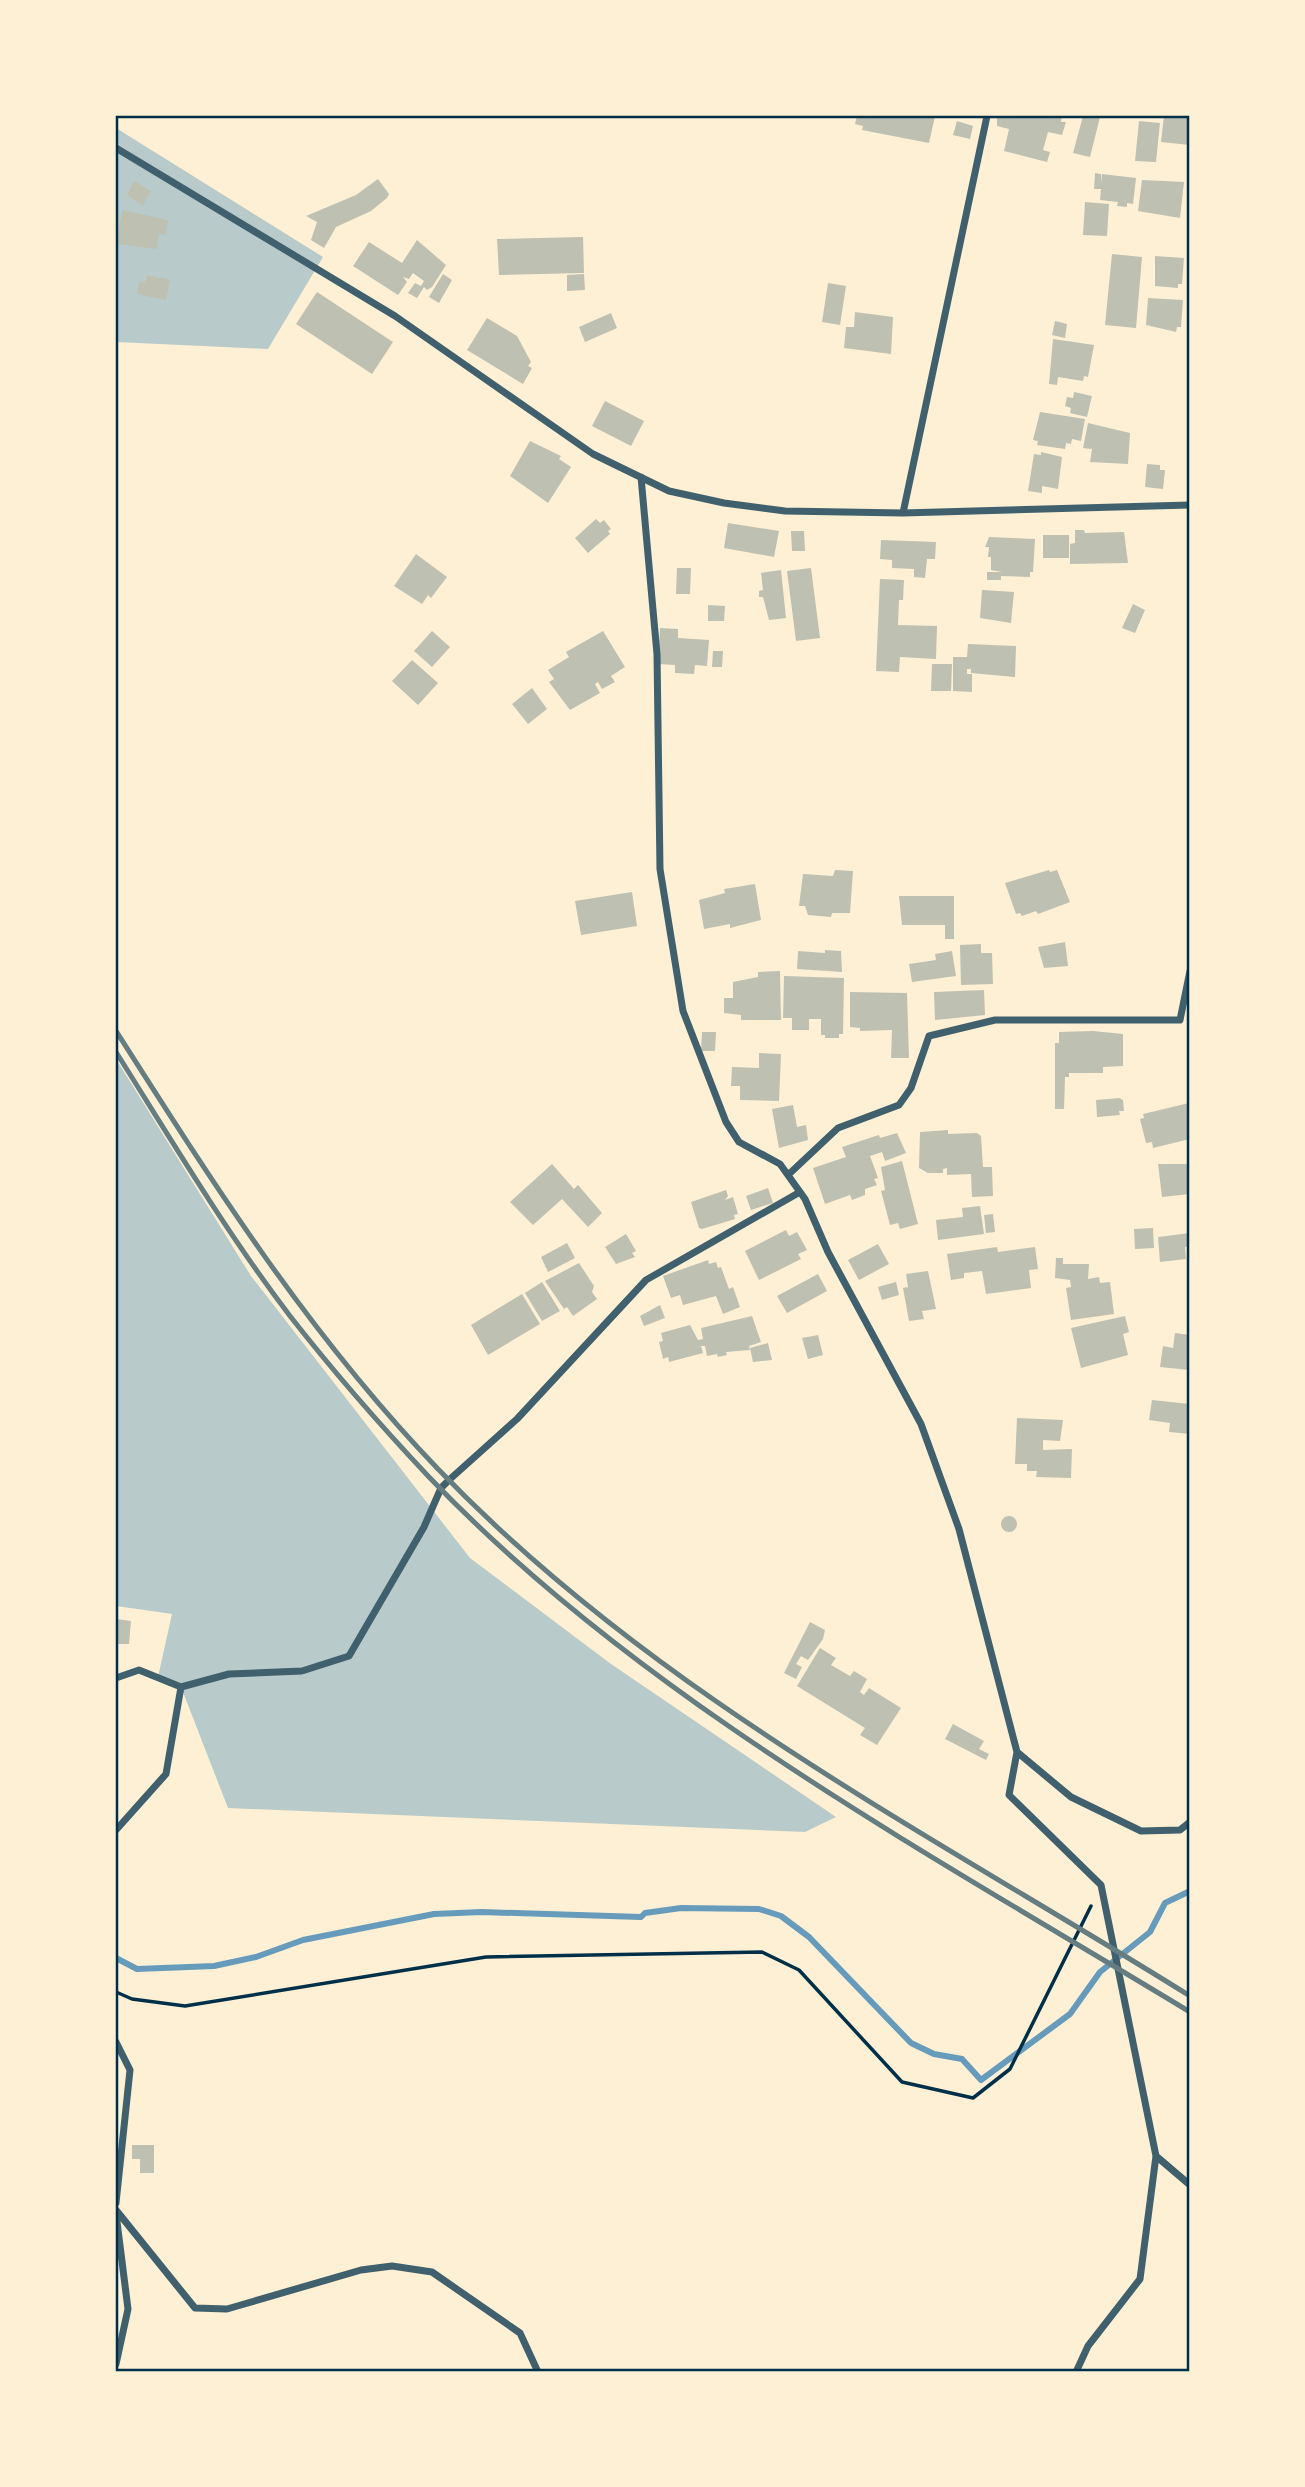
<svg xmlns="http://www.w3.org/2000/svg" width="1305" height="2487" font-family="Rubik,sans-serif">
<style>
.green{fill:#b9caca}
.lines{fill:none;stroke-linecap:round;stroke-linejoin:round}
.stream{stroke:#669bbc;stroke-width:6}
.building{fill:#bec0b2}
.path{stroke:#003049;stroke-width:3.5}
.minor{stroke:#3f606c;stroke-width:7}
.rail{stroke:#657d81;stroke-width:5}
.neatline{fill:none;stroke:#003049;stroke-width:2.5}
</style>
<rect width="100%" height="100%" fill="#fdf0d5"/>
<path class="green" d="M116 128 323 257 268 349 116 342Z
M116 1059 251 1276 470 1558 611 1664 836 1817 805 1832 228 1808 181 1687 158 1677 172 1614 116 1606Z"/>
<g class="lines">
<path class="stream" d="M116 1958 137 1969 214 1966 256 1957 303 1940 434 1914 482 1912 641 1917 645 1913 681 1908 759 1909 781 1916 809 1937 911 2043 934 2054 962 2059 981 2080 1070 2014 1100 1972 1150 1932 1165 1903 1190 1891"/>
</g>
<path class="building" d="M857 116H935L929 143 862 130 863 126 855 124Z
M997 116H1062L1061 122H1066L1062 135 1048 132 1043 150 1050 152 1047 162 1004 151 1009 129 997 126Z
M1083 116 1100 117 1090 157 1073 153Z
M1164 116H1190V145L1161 142Z
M957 121 973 126 970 139 953 135Z
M1139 121 1160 123 1156 162 1135 161Z
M1095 173 1101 174V184L1102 174 1136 178 1133 204 1127 203V207L1117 206 1118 202 1100 200 1101 189H1094Z
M378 179 389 194 387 198 371 211 336 227 324 248 311 240 317 222 306 216 356 195Z
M1142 180 1184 182 1180 218 1138 211Z
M134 181 151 191 143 206 127 195Z
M1085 202 1109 204 1107 236 1083 235Z
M122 210 168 220 166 235 159 234 157 249 117 244Z
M583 237 584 273 499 275 497 239Z
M417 240 446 265 432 287 427 290 424 287 417 298 408 293 415 283 421 286 424 281 413 273 409 279 403 277 407 282 398 295 353 266 369 242 402 263Z
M1112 254 1142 257 1136 328 1105 325Z
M1155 256 1184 258 1182 284H1178V288L1155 286Z
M443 274 452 280 439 303 429 297Z
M584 274 585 290 567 291V275Z
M147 275 170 280 166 300 137 294 139 282 145 283Z
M828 283 846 286 840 325 822 322Z
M317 292 393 342 372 374 296 324Z
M1148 298 1183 300 1181 327H1177L1176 332 1146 325Z
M855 312 893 317 891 354 844 348 846 327H854Z
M611 313 617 328 585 342 579 327Z
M487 318 517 336 531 362 528 366 532 368 523 384 467 350Z
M1055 321 1067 324 1065 338 1052 335Z
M1053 339 1094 345 1088 377 1084 376 1083 381 1058 377 1057 385 1049 384Z
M1074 392 1092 396 1087 417 1070 413 1071 408 1065 406 1067 397 1073 398Z
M605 401 644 421 631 446 592 426Z
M1040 412 1085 419 1081 441 1072 439 1071 444 1066 443 1065 449 1037 445 1038 441 1033 440Z
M1088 423 1130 433 1128 464 1090 462 1092 449 1083 448Z
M530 441 561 456 559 459 571 467 548 503 510 476Z
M1041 452 1062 457 1058 489 1042 486V493L1028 491 1034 454 1041 455Z
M1147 464 1160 465V470H1165L1163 489 1145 487Z
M596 519 600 523 604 520 611 529 608 531 610 534 588 553 575 538Z
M728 523 779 531 774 557 724 548Z
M1075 530H1084L1085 533 1124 532 1128 563 1070 564V544L1075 543Z
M791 531H804L805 551H792Z
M1043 535H1069V558H1043Z
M989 537 1035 539 1033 572H1030V577L1001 576V580H987V572H1002L991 570V557H988L989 547H985Z
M881 540 936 542 935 559H927L925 578 914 577V569L892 568V560L880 559Z
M416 554 447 577 431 598 428 595 422 604 394 586Z
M677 568H691L690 594H676Z
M811 568 820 638 796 641 787 571Z
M781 570 786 618 769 620 763 597H759V591L763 590 761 573Z
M880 579 904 580 903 600H899L898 625 937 626 936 659 900 657 899 672 876 671Z
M982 590 1014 592 1011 623 980 618Z
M1133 604 1145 610 1135 633 1122 628Z
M708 605 725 606 724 621H708Z
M660 628 678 629V638L709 640 707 666 695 665 694 674 675 673V665L658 664Z
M432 631 450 647 432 667 414 651Z
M603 631 625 667 611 676 615 682 602 689 598 682 595 684 600 693 570 710 549 682 554 679 548 670 569 657 566 652Z
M968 644 1016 646 1015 677 971 673V669H967V674H972V692L953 691V657H967Z
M713 651H723L722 667H712Z
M412 660 438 683 418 705 392 681Z
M932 664H952L951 691H931Z
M532 688 547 709 528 724 512 704Z
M835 870 853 871 850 913H832L831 917 808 915 805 906H799L803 874 833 876Z
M1049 870 1050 872 1057 870 1070 902 1038 914 1036 911 1022 916 1020 913 1016 914 1005 883Z
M755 884 761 920 730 928V924L704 929 699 900 725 893 724 889Z
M632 892 637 926 581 935 575 901Z
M899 896H954V939H945V925H902Z
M1065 942 1068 966 1044 968 1038 947Z
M981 944V953H992L993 984 961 985 960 945Z
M825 950 841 951 842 972 797 969 798 951 825 953Z
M952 951 956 976 912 982 909 964 936 960 935 954Z
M780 971 781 1020H741V1015L724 1013V998H733V982L758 977V972Z
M784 976 844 978 843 1034H839V1038H825V1035H821V1019H809V1030H792V1018H783Z
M984 990 985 1015 935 1020 934 992Z
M850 992 907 993 909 1058H891L892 1030 860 1031V1028L850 1027Z
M1093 1031 1123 1034V1066L1103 1067V1073H1069V1077H1065L1064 1109H1055V1043H1059V1032Z
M702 1032H716L715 1051H701Z
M759 1053 781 1054 779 1101 740 1100V1086H731L732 1067 759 1068Z
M1119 1098 1123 1100 1124 1111H1119L1120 1115 1097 1117 1096 1100Z
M1189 1103 1190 1139 1153 1148 1152 1142 1146 1143 1140 1119 1144 1118 1143 1114Z
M793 1105 797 1127 806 1125 808 1140 779 1148 772 1109Z
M948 1130V1134L977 1133 981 1136 983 1167H992L993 1196 972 1197 971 1174 947 1175V1168L943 1169V1173H928L919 1168 920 1132Z
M897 1133 906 1153 885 1161 882 1152 870 1156 878 1178 874 1179 877 1185 865 1189V1195L852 1200 850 1195 825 1204 813 1168 846 1157 842 1147 879 1135 880 1138Z
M902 1161 918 1224 900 1229 898 1223 890 1225 881 1191 885 1190 881 1167Z
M552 1164 574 1189 578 1185 602 1213 588 1227 562 1199 533 1225 510 1202Z
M1158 1164H1190L1189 1194 1162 1197Z
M768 1188 773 1203 751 1210 746 1196Z
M726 1190 728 1196 725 1200 733 1197 738 1214 734 1215 735 1219 702 1229 699 1228 691 1202Z
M980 1206 984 1234 938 1240 936 1220 963 1217 962 1208Z
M993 1214 995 1232 986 1233 984 1215Z
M1153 1228 1154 1248 1135 1249 1134 1229Z
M786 1230 789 1236 797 1232 807 1250 798 1254 801 1259 759 1280 745 1251Z
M1190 1233V1246L1185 1247 1186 1259 1160 1262 1158 1237Z
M626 1234 636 1251 632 1253 635 1257 616 1264 605 1247Z
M567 1243 575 1258 548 1272 541 1257Z
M878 1244 889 1264 859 1280 848 1260Z
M997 1247 998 1252 1035 1247 1038 1269 1029 1270 1031 1288 986 1294 982 1271 964 1273V1278L951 1280 947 1254Z
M1056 1258H1063V1264H1089L1088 1279 1099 1277 1100 1283 1110 1282 1114 1314 1071 1320 1066 1288 1071 1287 1070 1280 1055 1278Z
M708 1260 709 1264 716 1262 718 1268 721 1267 729 1289 733 1287 740 1307 723 1314 716 1296 683 1305 680 1295 671 1298 663 1276Z
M579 1263 594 1286 592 1292 597 1299 573 1316 567 1307 564 1309 545 1281Z
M928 1271 936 1309 922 1311 924 1319 909 1321 903 1288 908 1287 906 1274Z
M818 1274 827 1291 787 1313 777 1296Z
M542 1282 560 1311 542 1321 525 1293Z
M896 1282 899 1295 882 1300 878 1287Z
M522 1294 540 1324 488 1355 471 1325Z
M660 1305 665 1318 644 1326 640 1316Z
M752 1316 761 1342 749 1346 750 1350 726 1352 727 1355 718 1357 717 1354 707 1356 705 1346H701L703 1353 669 1362 668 1357 663 1359 659 1342 663 1341 661 1333 690 1325 698 1340 703 1339 701 1328Z
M1125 1316 1129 1332 1123 1334 1128 1355 1081 1368 1071 1328Z
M1175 1333 1190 1335 1189 1370 1160 1367 1163 1346 1173 1348Z
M818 1335 823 1355 808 1359 802 1338Z
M768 1343 772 1360 753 1362 750 1348Z
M1152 1400 1190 1404V1434L1169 1432 1170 1423 1149 1420Z
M1017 1418 1063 1420 1060 1441 1043 1440V1450L1072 1449 1071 1478 1036 1477 1037 1471H1027V1464H1015Z
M1001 1524a8 8 0 1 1 16 0a8 8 0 1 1-16 0Z
M116 1619 131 1621 129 1644H116Z
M810 1622 825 1630 823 1639 808 1660 801 1656 796 1664 802 1667 796 1679 784 1673Z
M820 1648 836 1658 831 1665 850 1676 854 1671 867 1679 860 1692 864 1695 869 1688 901 1708 877 1745 860 1735 865 1728 797 1686Z
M953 1724 984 1741 979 1749 989 1754 986 1760 945 1739Z
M132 2145H154V2173H140V2159H132Z"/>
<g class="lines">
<path class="path" d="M116 1992 132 1999 185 2006 486 1957 762 1952 799 1970 902 2082 973 2098 1010 2069 1091 1906"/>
<path class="minor" d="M116 148 395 316 593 454 669 491 724 503 785 511 903 513 1190 505
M641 477 657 654 660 869 683 1011 726 1122 739 1142 780 1164 805 1199 828 1252 921 1424 959 1529 1017 1752 1009 1795 1101 1885 1156 2156 1140 2279 1088 2346 1076 2372
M903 513 987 116
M788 1175 838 1128 899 1105 911 1088 929 1036 995 1020H1180L1190 971
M116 1678 139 1670 181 1687 229 1674 302 1671 349 1656 424 1527 441 1488 449 1480 517 1419 646 1280 800 1192
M1017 1752 1071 1797 1141 1831 1180 1830 1190 1822
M116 1830 166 1774 181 1687
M116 2042 130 2070 116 2203
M1156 2156 1190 2185
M116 2210 195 2308 227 2309 361 2270 392 2266 432 2272 520 2333 538 2372
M116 2214 128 2309 116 2364"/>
<path class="rail" d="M116 1031C214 1185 310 1336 438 1469 653 1693 929 1833 1190 1996
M116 1052C172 1141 226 1232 290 1316 333 1371 381 1426 429 1477 640 1698 930 1854 1190 2012"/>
</g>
<rect width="1305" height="2487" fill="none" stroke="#fdf0d5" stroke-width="234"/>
<rect x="117" y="117" width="1071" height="2253" class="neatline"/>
</svg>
